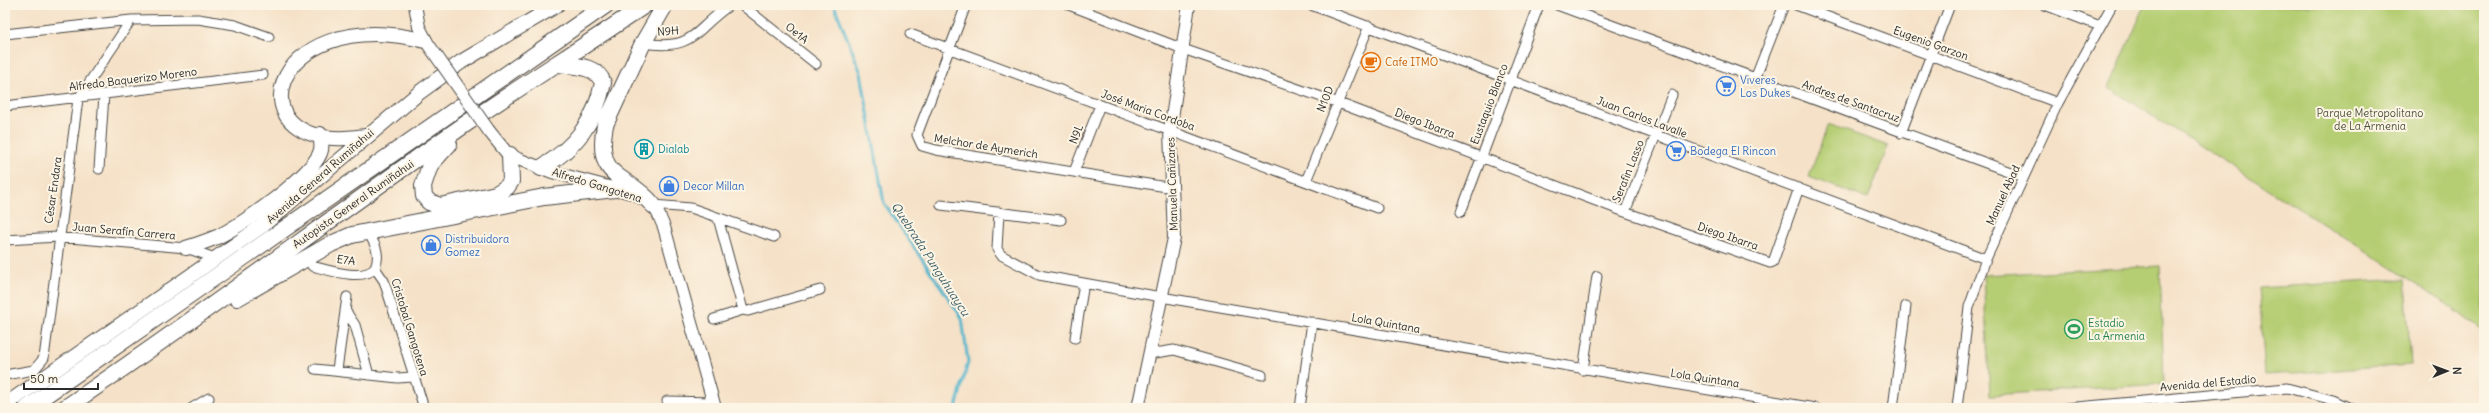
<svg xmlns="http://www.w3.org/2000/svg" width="2489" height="413" font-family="Delius,sans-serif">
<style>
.green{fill:#b5ce73;stroke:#707c4f}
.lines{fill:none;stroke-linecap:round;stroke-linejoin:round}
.stream{stroke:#4eb5cd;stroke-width:3}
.street-casing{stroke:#494642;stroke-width:11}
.secondary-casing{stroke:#494642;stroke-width:14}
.primary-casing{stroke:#494642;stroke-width:16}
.highway-casing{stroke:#494642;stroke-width:18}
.street{stroke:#fff;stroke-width:9}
.secondary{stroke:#fff;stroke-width:12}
.primary{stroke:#fff;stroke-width:14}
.highway{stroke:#fff;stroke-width:16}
.secondary-bridge-casing{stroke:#494642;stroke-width:14;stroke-linecap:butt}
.secondary-bridge{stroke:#fff;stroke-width:12}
.labels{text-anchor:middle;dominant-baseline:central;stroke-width:4;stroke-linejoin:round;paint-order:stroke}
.street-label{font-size:11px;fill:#2b2b2b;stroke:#fcf5e5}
.food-label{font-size:11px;fill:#c56008;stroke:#fcf5e5;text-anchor:start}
.shop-label{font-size:11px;fill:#366cbe;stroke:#fcf5e5;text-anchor:start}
.park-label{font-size:11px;fill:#4e543d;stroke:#fcf5e5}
.culture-label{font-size:11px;fill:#0d838f;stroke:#fcf5e5;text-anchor:start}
.leisure-label{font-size:11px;fill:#27864d;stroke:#fcf5e5;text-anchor:start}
.water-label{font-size:12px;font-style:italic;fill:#375b64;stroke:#fcf5e5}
</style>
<rect width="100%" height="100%" fill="#fcf5e5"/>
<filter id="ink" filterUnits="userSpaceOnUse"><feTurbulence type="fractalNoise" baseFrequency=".025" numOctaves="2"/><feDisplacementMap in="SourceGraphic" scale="8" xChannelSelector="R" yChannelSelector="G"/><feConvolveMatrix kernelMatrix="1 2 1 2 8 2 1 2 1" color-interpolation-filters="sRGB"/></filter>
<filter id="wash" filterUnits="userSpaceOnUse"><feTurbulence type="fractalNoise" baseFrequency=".012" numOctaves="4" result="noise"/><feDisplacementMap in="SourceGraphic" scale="16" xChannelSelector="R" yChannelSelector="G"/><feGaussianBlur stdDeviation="0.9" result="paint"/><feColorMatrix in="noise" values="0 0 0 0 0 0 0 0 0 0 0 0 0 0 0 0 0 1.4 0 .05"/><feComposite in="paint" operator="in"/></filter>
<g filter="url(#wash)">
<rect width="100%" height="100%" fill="#f5e1c7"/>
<path class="green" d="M2145 5H2484V332L2436 296 2109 88Z
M1828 124 1888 146 1868 199 1809 177Z
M2160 266 2164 384 1990 395 1983 275Z
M2405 279 2411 365 2265 375 2259 288Z"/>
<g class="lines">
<path class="stream" d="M834 5 861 73 884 203 962 318 968 362 956 408"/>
</g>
</g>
<g filter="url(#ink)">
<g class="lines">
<g class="street-casing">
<path id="street" d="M742 5 816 64
M966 5 917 135 922 146 936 150 1173 188
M1069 5 1183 49 1336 102 1625 212 1770 263 1773 262 1799 188
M1311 5 1986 259
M1557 5 2024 177
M1796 5 2058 103
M2045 5 2100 26
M5 34 131 20 198 19 235 25 269 37
M910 34 1377 208
M643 43C696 51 693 30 730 5
M1755 79 1784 5
M5 106 263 75
M1901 133 1950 5
M99 169 104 95
M1074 172 1100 105
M1306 181 1369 26
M653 205 691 208 774 237
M941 205 1061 220
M999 212 997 249 1001 255 1039 275 1161 297 1815 408
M1461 212 1539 5
M1625 212 1672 95
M718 218 743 310 748 311 820 290
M368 232C375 244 381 254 375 268L384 281 424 408
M5 240 58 237 186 248 215 258
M312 266C328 270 363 282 375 268
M345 310 355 325 369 375
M714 319 743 310
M1075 338 1084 283
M1149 354 1174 350 1262 375
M315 369 398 378 412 377
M337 370 347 297
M1583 370 1597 276
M5 375 34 370 44 358 78 99 131 20
M2174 398 2175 408
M667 401 713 402
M192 408 209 398
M1300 408 1312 322
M1893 408 1906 306
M1957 408 1969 307 1986 259 2058 103 2112 5
M2066 408 2287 388 2333 400 2350 408"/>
</g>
<g class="secondary-casing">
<path id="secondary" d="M415 5 419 27 428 44
M489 131 506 152 518 159 552 172 635 194 645 200 657 211 664 227 715 408
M1138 408 1174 238 1170 131 1189 5"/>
</g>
<g class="primary-casing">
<path id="primary" d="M366 136C228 158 265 0 425 41
M186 248C196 245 207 241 217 237 241 226 316 174 321 150 322 145 321 139 320 134
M5 405 262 226 420 92 461 62 557 5"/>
</g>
<g class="highway-casing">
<path id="highway" d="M449 144 430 165 423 186 424 196 429 202 440 206 496 194 507 187 511 181 510 155
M541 168C575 148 595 122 603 83 597 65 574 66 557 64
M653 205C628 173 594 182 605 125L643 43 665 5
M237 298 331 244 352 235 544 197 615 189
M27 408 606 5
M65 408C201 316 332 217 467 123 526 83 586 45 645 5"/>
</g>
<use href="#street" class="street"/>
<use href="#secondary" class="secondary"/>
<use href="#primary" class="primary"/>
<use href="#highway" class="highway"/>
<g class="secondary-bridge-casing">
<path id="secondary-bridge" d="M428 44 489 131"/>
</g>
<use href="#secondary-bridge" class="secondary-bridge"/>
</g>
</g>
<defs>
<g id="cafe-ring" transform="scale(1)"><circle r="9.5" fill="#fcf5e5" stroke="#e8710a" stroke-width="1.5"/><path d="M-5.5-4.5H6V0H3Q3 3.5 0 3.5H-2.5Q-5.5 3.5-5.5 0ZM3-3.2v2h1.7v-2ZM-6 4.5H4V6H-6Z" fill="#e8710a"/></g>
<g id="supermarket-ring" transform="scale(1)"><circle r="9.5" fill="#fcf5e5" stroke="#3f7fe0" stroke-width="1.5"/><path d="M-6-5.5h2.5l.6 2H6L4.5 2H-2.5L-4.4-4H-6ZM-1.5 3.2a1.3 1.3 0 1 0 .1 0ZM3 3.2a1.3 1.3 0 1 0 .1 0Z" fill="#3f7fe0"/></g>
<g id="building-ring" transform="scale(1)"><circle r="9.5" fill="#fcf5e5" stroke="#0f9aa8" stroke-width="1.5"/><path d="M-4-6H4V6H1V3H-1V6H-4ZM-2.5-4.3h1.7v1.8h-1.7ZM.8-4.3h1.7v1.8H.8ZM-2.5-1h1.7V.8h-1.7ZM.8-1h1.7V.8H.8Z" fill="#0f9aa8"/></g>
<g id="shop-ring" transform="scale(1)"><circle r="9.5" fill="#fcf5e5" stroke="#3f7fe0" stroke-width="1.5"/><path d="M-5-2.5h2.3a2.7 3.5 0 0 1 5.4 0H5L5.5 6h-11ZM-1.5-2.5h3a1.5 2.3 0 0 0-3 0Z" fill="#3f7fe0"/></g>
<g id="stadium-ring" transform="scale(1)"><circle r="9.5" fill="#fcf5e5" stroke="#2e9e5b" stroke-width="1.5"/><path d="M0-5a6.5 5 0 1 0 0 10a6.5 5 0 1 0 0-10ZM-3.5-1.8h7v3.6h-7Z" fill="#2e9e5b"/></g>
</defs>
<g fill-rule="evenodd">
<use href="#cafe-ring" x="1371" y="62"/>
<use href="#supermarket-ring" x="1726" y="86"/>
<use href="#building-ring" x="644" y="149"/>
<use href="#supermarket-ring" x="1676" y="151"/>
<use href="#shop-ring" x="669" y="186"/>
<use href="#shop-ring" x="431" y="245"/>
<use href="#stadium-ring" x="2074" y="329"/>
</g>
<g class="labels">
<g class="street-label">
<text transform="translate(668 31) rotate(-4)">N9H</text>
<text transform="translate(797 33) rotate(39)">Oe1A</text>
<text transform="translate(1931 43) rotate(20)">Eugenio Garzon</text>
<text transform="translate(133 79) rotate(-7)">Alfredo Baquerizo Moreno</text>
<text transform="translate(1325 99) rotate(-68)">N10D</text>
<text transform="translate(1851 101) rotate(20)">Andres de Santacruz</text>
<text transform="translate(1489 104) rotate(-69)">Eustaquio Blanco</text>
<text transform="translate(1148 110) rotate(20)">José Maria Cordoba</text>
<text transform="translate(1642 117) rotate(21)">Juan Carlos Lavalle</text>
<text transform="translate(1425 123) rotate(21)">Diego Ibarra</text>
<text transform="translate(1076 134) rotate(-69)">N9L</text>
<text transform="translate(986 146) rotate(9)">Melchor de Aymerich</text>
<text transform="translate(1628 171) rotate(-68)">Serafin Lasso</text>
<text transform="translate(320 176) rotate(-41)">Avenida General Rumiñahui</text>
<text transform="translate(1172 184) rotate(-92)">Manuela Cañizares</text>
<text transform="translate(597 185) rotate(17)">Alfredo Gangotena</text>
<text transform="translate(53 190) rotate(-82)">César Endara</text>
<text transform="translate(2003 195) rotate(-65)">Manuel Abad</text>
<text transform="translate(353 204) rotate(-35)">Autopista General Rumiñahui</text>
<text transform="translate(124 231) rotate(5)">Juan Serafín Carrera</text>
<text transform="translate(1728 236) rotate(19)">Diego Ibarra</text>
<text transform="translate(346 260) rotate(8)">E7A</text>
<text transform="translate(1386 323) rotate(10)">Lola Quintana</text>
<text transform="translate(410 327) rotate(73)">Cristobal Gangotena</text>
<text transform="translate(1705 378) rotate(9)">Lola Quintana</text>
<text transform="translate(2208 383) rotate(-5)">Avenida del Estadio</text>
</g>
<g class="food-label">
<text x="1385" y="62">Cafe ITMO</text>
</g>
<g class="shop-label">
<text x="1740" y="80">Viveres<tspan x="1740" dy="13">Los Dukes</tspan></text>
<text x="1690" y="151">Bodega El Rincon</text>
<text x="683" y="186">Decor Millan</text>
<text x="445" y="239">Distribuidora<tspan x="445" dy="13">Gomez</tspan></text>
</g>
<g class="park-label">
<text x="2370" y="113">Parque Metropolitano<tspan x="2370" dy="13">de La Armenia</tspan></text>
</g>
<g class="culture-label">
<text x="658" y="149">Dialab</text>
</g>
<g class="leisure-label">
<text x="2088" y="323">Estadio<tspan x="2088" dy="13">La Armenia</tspan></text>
</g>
<g class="water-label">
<text transform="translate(931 259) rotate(57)">Quebrada Punguhuaycu</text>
</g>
</g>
<rect width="2489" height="413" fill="none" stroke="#fcf5e5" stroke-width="20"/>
<g transform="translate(2447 371) rotate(89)" stroke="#fcf5e5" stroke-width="3" paint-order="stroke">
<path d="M0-3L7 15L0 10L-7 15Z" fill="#2b2b2b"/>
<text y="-6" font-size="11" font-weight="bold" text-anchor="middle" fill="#2b2b2b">N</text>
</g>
<path d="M24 383v6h74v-6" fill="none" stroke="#2b2b2b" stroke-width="2"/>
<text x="30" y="383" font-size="12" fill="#2b2b2b" stroke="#fcf5e5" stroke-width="3" paint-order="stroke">50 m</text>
</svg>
